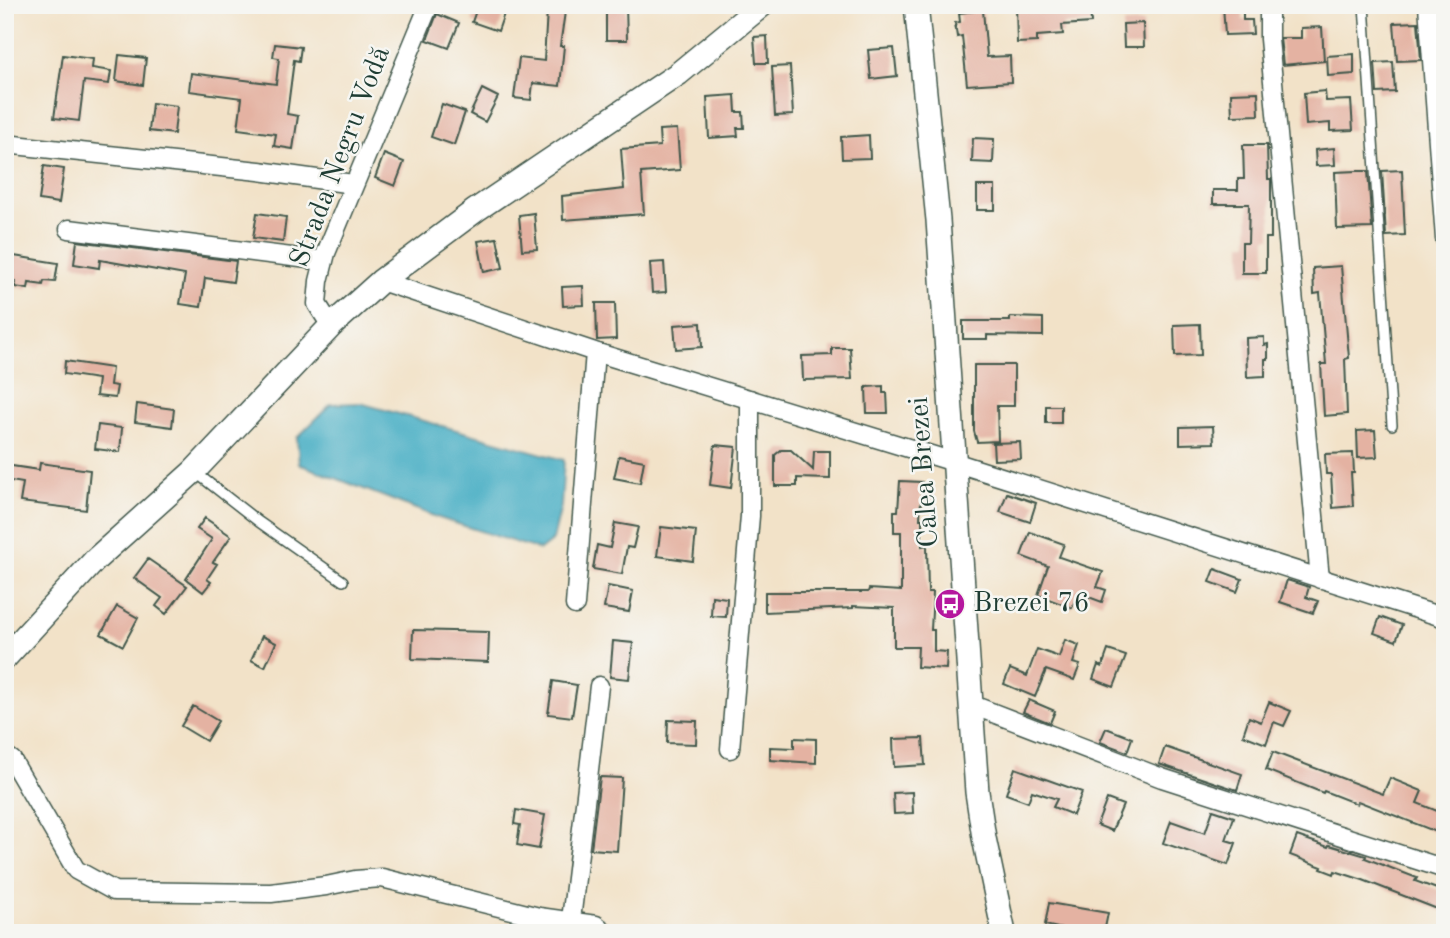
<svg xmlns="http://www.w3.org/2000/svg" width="1450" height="938" font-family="'Old Standard TT',serif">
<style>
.water{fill:#43acc3;stroke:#31747c;stroke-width:2}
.building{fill:#e4b2a2}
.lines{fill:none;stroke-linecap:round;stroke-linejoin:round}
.service-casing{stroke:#3f564a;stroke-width:12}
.minor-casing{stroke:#3f564a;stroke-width:21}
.tertiary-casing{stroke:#3f564a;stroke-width:26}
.service{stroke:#fff;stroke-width:9}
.minor{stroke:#fff;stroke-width:18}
.tertiary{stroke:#fff;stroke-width:23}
.labels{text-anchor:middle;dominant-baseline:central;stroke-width:5;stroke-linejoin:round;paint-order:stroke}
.street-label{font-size:28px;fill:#1f3d34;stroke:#f6f6f2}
.poi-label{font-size:28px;fill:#1f3d34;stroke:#f6f6f2;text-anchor:start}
</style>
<rect width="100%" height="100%" fill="#f6f6f2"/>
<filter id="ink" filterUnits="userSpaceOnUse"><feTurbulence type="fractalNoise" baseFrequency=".0143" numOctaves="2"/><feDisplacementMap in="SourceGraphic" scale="14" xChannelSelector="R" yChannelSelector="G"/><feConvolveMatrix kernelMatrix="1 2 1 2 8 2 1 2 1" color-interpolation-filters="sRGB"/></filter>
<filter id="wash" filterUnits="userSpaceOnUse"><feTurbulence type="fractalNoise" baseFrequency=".00686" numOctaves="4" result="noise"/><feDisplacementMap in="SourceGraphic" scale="28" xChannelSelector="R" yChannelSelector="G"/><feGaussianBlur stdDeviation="1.57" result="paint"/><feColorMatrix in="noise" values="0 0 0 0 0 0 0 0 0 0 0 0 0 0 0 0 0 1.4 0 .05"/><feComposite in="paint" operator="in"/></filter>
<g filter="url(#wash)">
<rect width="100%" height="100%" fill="#f2e2c8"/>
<path class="water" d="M360 403 564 460 561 506 553 540 540 550 439 518 299 464 297 438 331 404Z"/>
<g id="blocks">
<path class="building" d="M478 5H507L498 31 472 22Z
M606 5H626L627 40H606Z
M1016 5H1090L1091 23 1062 25 1063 34 1037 36V42L1017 43Z
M1223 5H1243V20H1252L1253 34 1225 35Z
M547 10 565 12 560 46H564L560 86 533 83 531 100 514 98 519 58 544 61Z
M983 10 987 57 1010 56 1011 82 967 85 962 36 957 37 955 23 960 22 959 13Z
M437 14 459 23 449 48 427 40Z
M1418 22 1421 60 1397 61 1394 23Z
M1143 23 1144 47H1124L1123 24Z
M1322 27 1324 61 1283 65 1280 38H1301V28Z
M767 36 768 63H756L754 37Z
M275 44 301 47 299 61 294 60 287 114 298 116 293 149 274 146 276 134 238 129 242 98 189 91 191 73 276 84 279 58 273 57Z
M894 48 897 76 871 79 868 50Z
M1354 54V74L1328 76 1327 56Z
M63 55 93 59 92 68 111 71 109 84 84 81 79 121 54 118Z
M119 55 146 58 143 85 116 81Z
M1393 62 1395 92 1377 93 1375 63Z
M790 66 793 115 775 116 772 67Z
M482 89 498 97 485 122 470 114Z
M1325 91 1326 101 1351 100 1353 130 1330 131V123L1306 125 1304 93Z
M1258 92 1259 115 1232 116 1231 93Z
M735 95 736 112H743L744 128H737L738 136 709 138 707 97Z
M152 103 177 106 174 134 149 131Z
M442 104 465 112 454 145 431 137Z
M677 129 680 170 641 173 644 214 563 220 562 196 624 189 621 149 660 146 659 130Z
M869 135 870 158 842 159 841 137Z
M973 138 994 139 993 163 972 162Z
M1243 145H1267L1268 179H1271V238H1266V273H1242V243H1248L1249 204H1213V190H1238V179H1244Z
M1334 148 1335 165 1316 166 1315 150Z
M384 154 404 162 395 186 375 178Z
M44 166 64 169 59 203 39 200Z
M1402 170 1405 235 1386 236 1382 171Z
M1357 171H1368L1372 228 1337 229 1335 172Z
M977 186H995V210H977Z
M257 213 286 217 283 242 253 238Z
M534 213 537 249 522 250 519 215Z
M497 238 503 268 484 272 478 241Z
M77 241 236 261 233 282 205 278 201 307 180 304 185 275 100 260 99 268 74 264Z
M14 256 58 263 55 282 44 281 43 285 29 283 28 289 15 287 16 281 10 280Z
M664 262 666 292 652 293 650 263Z
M1341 266 1349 358 1345 359 1347 414 1324 416 1321 364H1326L1320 293 1314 294 1313 268Z
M583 286 584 305 563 306 562 287Z
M596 303H615L616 339 597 340Z
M1010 317 1043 318V336L987 335V339H963V321H1010Z
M701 323 702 347 676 349 674 325Z
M1200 324 1201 355 1175 356 1174 325Z
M1264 337V345L1268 344V359H1265V376L1247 377 1246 338Z
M832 348H850L852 379 803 380 802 356 832 355Z
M65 361 112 368 110 385 117 386 115 398 96 396 98 379 64 374Z
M974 365H1014V406H997L998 441 977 442 974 431Z
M883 386V393H887L888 413H867L866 387Z
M137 404 174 409 172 427 135 422Z
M1046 406H1061V423H1046Z
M98 425 122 428 120 452 95 449Z
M1213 426 1214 443 1180 444V427Z
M1375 430 1377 457 1358 458 1357 431Z
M1020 442 1021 459 994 460 993 443Z
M715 445 736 447 731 488 710 485Z
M781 450H791L813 470 814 451H830V479L797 478V486H775V455Z
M1353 453 1354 473H1351L1353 506 1333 508 1331 474H1326L1325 454Z
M619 456 644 461 640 483 614 478Z
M40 463 90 470 86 510 20 502 23 483 5 480V465L39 470Z
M900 481 922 482 920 519H922V546L927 545 928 592H933L931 630H934V651L947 652 946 669 917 667 918 647H894V608L853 606V608L765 612V592H868L869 589 901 591V532H894V511H898Z
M1007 493 1036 503 1030 522 1000 512Z
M205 518 231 536 213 562 217 564 207 579 211 582 203 592 186 579 212 539 197 529Z
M615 523 638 527 633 548 627 547 622 574 593 569 597 545 610 548Z
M661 527 696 531 693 561 657 556Z
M1030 532 1064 544 1059 557 1103 572 1097 587 1106 590 1102 602 1078 593 1072 608 1038 595 1048 566 1021 556Z
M148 559 187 586 166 614 156 606 162 598 134 578Z
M1215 569 1242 579 1237 592 1210 582Z
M1287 580 1309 587 1306 597 1318 601 1313 613 1280 602Z
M608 586 633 591 629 612 604 608Z
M712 596 727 598 726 617 711 616Z
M117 606 138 618 123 646 101 634Z
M1380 617 1402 625 1396 641 1374 633Z
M413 630 489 632 488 662 412 659Z
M262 636 276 643 265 667 251 660Z
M1065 640 1079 645 1073 663 1080 665 1074 680 1046 670 1035 697 1004 684 1010 669 1027 676 1037 649 1059 657Z
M613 641 633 643 629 679 610 677Z
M1108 650 1126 656 1114 687 1093 679 1098 665 1102 667Z
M553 681 577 685 572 717 548 714Z
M1029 700 1055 711 1050 723 1023 712Z
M1269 702 1291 711 1284 726 1274 722 1266 744 1243 735 1249 717 1261 722Z
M193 706 218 721 206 741 181 726Z
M668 720 697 721 696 744 667 743Z
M1106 728 1132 738 1127 752 1100 742Z
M794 738 816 739V763L770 760V747L794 748Z
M923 738 925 765 894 767 893 739Z
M1165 747 1242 774 1237 790 1159 764Z
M1273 752 1383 794 1390 778 1422 791 1417 803 1445 814 1439 833 1358 801 1357 804 1324 791 1323 793 1266 770Z
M1015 768 1082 792 1073 815 1053 807 1057 799 1032 791 1028 802 1006 794Z
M600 777 622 778 617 851 591 849Z
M912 792 913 813 894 814 893 793Z
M1107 799 1123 805 1112 831 1097 825Z
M516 810 545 815 539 849 517 845 520 825 514 824Z
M1213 810 1234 817 1226 840 1236 843 1228 865 1163 843 1171 821 1205 833Z
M1297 836 1328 847 1329 845 1366 856 1365 858 1417 878 1415 881 1445 892V912L1363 880 1335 871 1334 874 1321 869 1322 867 1290 855Z
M1049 903 1108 913 1104 933H1079L1045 925Z"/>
</g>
</g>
<g filter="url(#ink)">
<use href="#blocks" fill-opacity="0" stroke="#3f564a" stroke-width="2"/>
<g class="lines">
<g class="service-casing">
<path id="service" d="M1364 5 1392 425
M195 472 259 522 343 581"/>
</g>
<g class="minor-casing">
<path id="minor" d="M1269 5V39L1320 579
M1428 5 1445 239
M5 144 259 171 353 184
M69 229 324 261
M381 281 595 352 954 462 1445 618
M331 326 317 304 319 281 326 253 429 5
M575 605 595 352
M970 704 1162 778 1445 869
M730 749 750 516V399
M5 755 12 760 76 870 114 891 271 893 326 886 355 880 382 878 539 917 596 925 606 933
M571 920 599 686"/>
</g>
<g class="tertiary-casing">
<path id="tertiary" d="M916 5 938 220 977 792 984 838 1004 933
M5 658 96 559 194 471 331 326 381 281 476 210 678 74 762 5"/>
</g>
<use href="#service" class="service"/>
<use href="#minor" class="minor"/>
<use href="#tertiary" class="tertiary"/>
</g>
</g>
<defs>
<g id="bus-disc" transform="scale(1.575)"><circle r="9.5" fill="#b5179e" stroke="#f6f6f2"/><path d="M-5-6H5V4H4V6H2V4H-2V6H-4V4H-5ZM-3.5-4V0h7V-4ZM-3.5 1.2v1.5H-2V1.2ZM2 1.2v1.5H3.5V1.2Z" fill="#fff"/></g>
</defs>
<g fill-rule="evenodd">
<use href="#bus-disc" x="950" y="604"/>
</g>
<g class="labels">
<g class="street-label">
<text transform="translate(341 157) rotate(-69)">Strada Negru Vodă</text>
<text transform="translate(925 472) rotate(-94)">Calea Brezei</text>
</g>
<g class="poi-label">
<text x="973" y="604">Brezei 76</text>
</g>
</g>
<rect width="1450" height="938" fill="none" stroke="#f6f6f2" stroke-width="28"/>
</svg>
